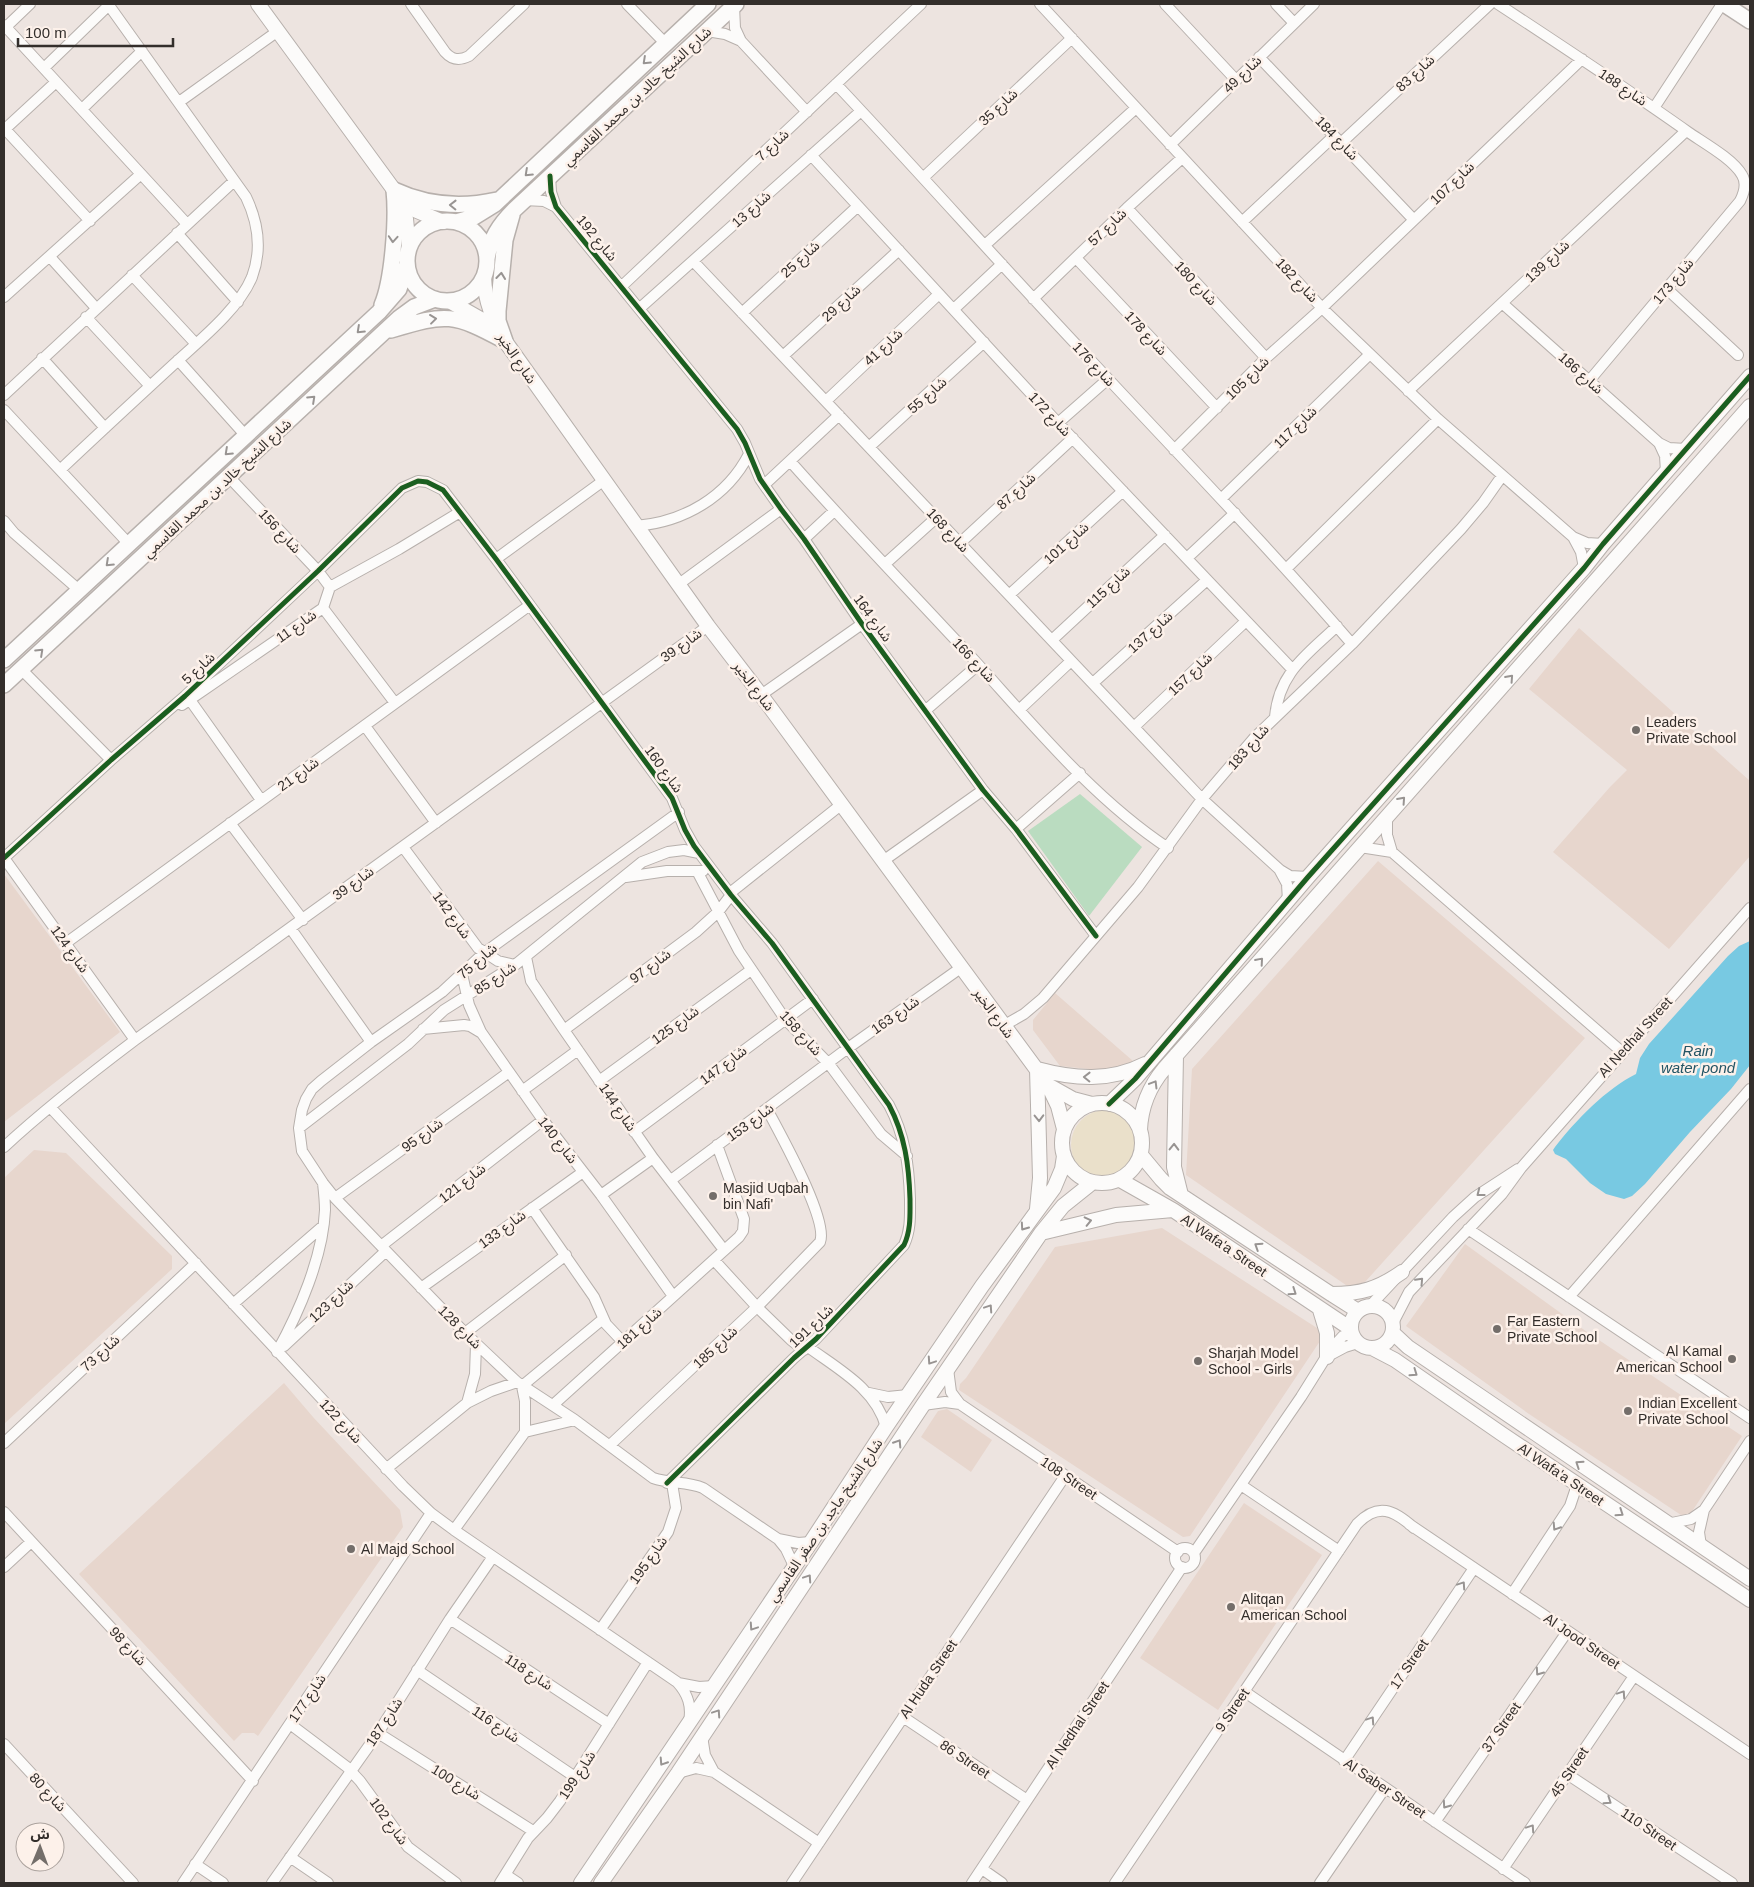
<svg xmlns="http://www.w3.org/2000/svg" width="1754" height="1887" font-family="Helvetica,'Noto Sans Arabic',sans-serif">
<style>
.built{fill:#e7d6cd}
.green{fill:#badcc0}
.sand{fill:#eae0ca}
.water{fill:#78c9e2}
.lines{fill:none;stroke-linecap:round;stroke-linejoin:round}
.minor-casing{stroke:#b7b0ac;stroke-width:12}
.tertiary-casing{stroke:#b7b0ac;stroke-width:16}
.secondary-casing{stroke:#b7b0ac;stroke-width:18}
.minor{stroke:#fcfbfa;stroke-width:10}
.tertiary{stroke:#fcfbfa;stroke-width:14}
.secondary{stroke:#fcfbfa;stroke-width:15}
.cycleway-casing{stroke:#fdf1ea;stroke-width:8}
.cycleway{stroke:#1b5e20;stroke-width:5}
.oneway{stroke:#989492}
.poi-dot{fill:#746e6a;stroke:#fdf1ea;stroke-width:2}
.labels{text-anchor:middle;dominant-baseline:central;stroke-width:5;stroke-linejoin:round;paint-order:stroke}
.street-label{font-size:14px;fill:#332e2b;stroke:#fdf1ea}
.poi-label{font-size:14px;fill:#332e2b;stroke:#fdf1ea;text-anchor:start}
.water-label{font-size:15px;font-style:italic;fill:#235464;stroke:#fdf1ea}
</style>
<rect width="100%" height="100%" fill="#ede4e0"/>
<path class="built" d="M1579 628 1750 781V856L1669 949 1553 852 1610 787 1627 770 1529 689Z
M1378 861 1585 1038 1356 1292 1186 1175 1192 1069Z
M4 874 120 1032 4 1122Z
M1055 993 1133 1061 1118 1072 1060 1066 1033 1030V1020Z
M34 1150 66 1153 172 1256V1269L4 1424V1178Z
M1162 1228 1317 1328 1322 1338 1190 1536 1183 1537 959 1390 960 1384 966 1378 1055 1247Z
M1465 1244 1587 1332 1742 1436 1687 1519 1529 1414 1406 1326Z
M284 1383 313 1417 400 1510 403 1527 258 1736 254 1733H242L234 1741 79 1574Z
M947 1409 992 1440 971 1472 921 1437 938 1411Z
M1244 1503 1322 1555 1218 1710 1140 1658Z"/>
<path class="green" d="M1080 794 1142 847 1089 916 1028 831Z"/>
<path class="sand" d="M1071 1145a35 35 0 1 1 70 0a35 35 0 1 1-70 0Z"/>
<path class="water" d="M1750 941V1065L1731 1089 1690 1132 1645 1184 1632 1196 1624 1199 1606 1194 1590 1183 1566 1159 1555 1154 1553 1150 1555 1147C1576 1120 1606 1089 1636 1074L1640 1058 1649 1044 1728 956 1739 946Z"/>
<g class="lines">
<g class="minor-casing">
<path id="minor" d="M411 4 445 52C452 60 459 61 469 56L524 4
M627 4 665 43
M1040 4 1322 308 1438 419 1573 537 1581 552 1584 568
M1165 4 1236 80
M1276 4 1294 23
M1498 4C1562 46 1626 88 1688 132 1704 143 1733 159 1742 175 1747 183 1744 193 1740 201L1589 381
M734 6 735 28 741 41 807 112
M4 25 187 224
M6 27 30 4
M707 31 725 34 741 41
M1259 57 1414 220
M44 68 109 5
M836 84C920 173 1001 265 1085 354 1174 450 1266 544 1352 644
M179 102 278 31
M1654 108 1722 4
M82 109 142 51
M4 128 90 221
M4 130 56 82
M1341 143 1490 4
M1170 145 1314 4
M811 155 1058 423 1292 669
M550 176 551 192 556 207 737 429 745 443 760 479 781 509 804 539 862 624 983 790 1016 829 1096 936
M924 177 1072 38
M524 200 544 201 556 207
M1127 208 1266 358
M1242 222 1334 136
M177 233 238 302
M985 245 1136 108
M50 257 96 308
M1076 258 1217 408
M693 261 1202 799 1280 870 1290 876 1308 877
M132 275 196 344
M622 286 921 4
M1667 289 1738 355
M4 297 141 174
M1033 299 1127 208 1182 158
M1502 303 1659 443 1669 448 1686 449
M640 308 861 111
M954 309 1002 264
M742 313 858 206
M86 317 150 386
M783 356 899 250
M42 358 105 428
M178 360 246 436
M1408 391 1686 131
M4 395 234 181
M826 401 939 294
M4 410 129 544
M1058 423 1108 379
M1659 443 1665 456 1666 472
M869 447 984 342
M1174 450 1266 358 1322 308 1582 59
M790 461C850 529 913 594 975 661 1034 726 1094 799 1168 848
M60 470C98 434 136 399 174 364 199 341 239 309 252 277 262 250 258 222 246 197L108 4
M229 477 318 571 330 587
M764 485 839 415
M1221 499 1370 354
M4 521 14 533 79 590
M636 526C684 522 727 497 749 454
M1573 537 1587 543 1603 544
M804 539 834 511
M960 543 1073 438
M1187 558 1235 513
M496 559 603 481
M885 564 936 518
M1286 569 1438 419
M679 584 781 509
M1009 595 1123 491
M323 608 395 703
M1052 640 1165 535
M21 669 111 760
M1093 683 1207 580
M761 695 862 624
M190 700 261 800
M182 705 323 608 330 587 399 549 460 512
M926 710 978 665
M1019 710 1071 661
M1275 717C1279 672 1307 655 1337 626
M365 726 436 823
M1134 727 1246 621
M679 812 484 953 442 992 371 1042 321 1081 312 1089 306 1099 302 1110 299 1128 302 1151 323 1183 335 1198 465 1333 517 1382 575 1420 653 1478C670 1484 687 1481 703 1488L778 1539 786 1549 794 1566
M1387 817V835L1392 852
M230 823 303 920
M1016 829 1080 773
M403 847 478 948 498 961 515 965
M1360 847 1392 852 1622 1052
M4 858 111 760 185 696 318 571 402 488 418 481 427 482 443 490 496 559 672 798 685 830 694 846 731 895 772 943 889 1105C905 1135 909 1166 910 1199 910 1215 911 1230 904 1245L816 1339 794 1358 667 1483
M4 858 135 1040
M883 861 983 790
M697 871 739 951 785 1019 829 1064 881 1134 907 1156
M1280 871 1287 884 1288 901
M626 877 667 871H703
M730 893 842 804
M291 929 371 1042
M66 943 530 605
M526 957 531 981 564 1030 653 1158 724 1250
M462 974 469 1005 481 1032 543 1120 601 1195 673 1296
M1003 1026 1024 1014 1043 998 1138 887 1202 799 1255 737 1352 644 1461 529 1483 503 1502 476
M423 1029 464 1025 470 1026 480 1032
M564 1030 696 932 718 912 731 895
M599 1081 751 970
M522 1091 578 1050
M50 1107 403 1486 431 1513 454 1530 677 1682C688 1694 692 1706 689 1722
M299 1128 408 1044 444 1010 515 965 642 862 668 852 684 850 699 853
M634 1132 813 999
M4 1147C45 1109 90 1074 135 1040L708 626
M671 1180 848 1048 962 967
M601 1195 653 1158
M335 1198 509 1072
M532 1208 594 1297 606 1324 623 1342
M1468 1229 1750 1418
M381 1246 543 1120
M714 1260 757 1307 791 1340 804 1350
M421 1288 583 1172
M1569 1297 1750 1089
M233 1304 323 1226
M1371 1305 1453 1217 1475 1197 1518 1169
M1394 1321 1409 1292 1502 1194 1521 1168 1750 908
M465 1333 566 1255
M284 1346 386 1251
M808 1347C838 1369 876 1389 886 1427
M277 1352C299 1312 323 1257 325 1210 325 1201 324 1192 323 1183
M1330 1355 1345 1347 1358 1343
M948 1369 951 1392 960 1404 1178 1552
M869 1393 888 1397 908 1395
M467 1403 475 1374 476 1344
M553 1405 739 1237 743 1231 744 1219 717 1145
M923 1405 945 1402 960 1404
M525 1432V1401L522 1386 603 1319
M525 1432 575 1420
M4 1443 196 1263
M610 1445 757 1307 820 1242C829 1220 779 1132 767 1109
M386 1469 467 1403 491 1391 517 1382
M1241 1485 1339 1551
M4 1512 253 1781
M1409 1524 1750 1754
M1667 1524 1691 1519 1704 1510
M454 1530 525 1432
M778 1539 798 1543 811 1542
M1701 1546 1699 1532 1704 1510 1750 1441
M1175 1558a10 10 0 1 1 20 0a10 10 0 1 1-20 0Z
M1194 1553 1301 1397 1331 1349 1343 1336 1352 1333
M4 1567 31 1542
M1512 1594 1570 1506 1575 1491V1483
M450 1619 609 1724
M600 1630 668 1532 676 1508 672 1483
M417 1670 575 1777
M678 1683 699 1687 714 1686
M1245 1692 1525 1883
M903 1717 1027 1800
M290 1724 347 1767 360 1781 408 1847 456 1883
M378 1733 533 1831
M702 1736 705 1755 714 1772
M4 1744 133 1883
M1344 1761 1474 1568
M678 1773 696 1768 714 1772 819 1843
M1567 1774 1732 1883
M1435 1822 1567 1632
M290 1857 328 1883
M195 1864 223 1883
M982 1869 1002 1883
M1503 1869 1634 1676
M506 1875 518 1883
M183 1883 431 1513
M272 1883 378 1733 450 1619 492 1558
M500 1883 528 1838 547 1818 560 1801 648 1662
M792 1883 1065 1476
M972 1883 1182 1567
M1115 1883 1357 1524C1378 1502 1394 1510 1414 1528
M1320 1883 1385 1788"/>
</g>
<g class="tertiary-casing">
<path id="tertiary" d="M258 4 394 190 417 211 443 222
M397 195 406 219 409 248
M484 277C485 302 493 320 505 341L708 626 761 695 1048 1085 1058 1106 1064 1129
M449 301 479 318 496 332
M1176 1055 1174 1167 1181 1195
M1048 1085 1073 1099 1092 1104
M1062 1143a40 40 0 1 1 80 0a40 40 0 1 1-80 0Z
M1109 1104 1135 1079 1308 877 1584 568 1603 544 1750 376
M1140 1130C1141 1106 1149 1087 1164 1069L1750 406
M1141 1155 1161 1179 1170 1188 1331 1294 1358 1311
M1120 1180 1173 1210 1351 1329
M1037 1209 1040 1178 1037 1069C1074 1079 1110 1082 1145 1064
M1041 1233 1116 1215 1173 1210
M1331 1294C1360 1294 1378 1289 1402 1272
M1351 1327a21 21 0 1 1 42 0a21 21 0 1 1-42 0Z
M1320 1310 1327 1333V1357
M1393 1333 1408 1347 1750 1579
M1372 1348 1395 1360 1502 1434 1750 1600
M581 1883 811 1542 886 1427 982 1286 1054 1188 1062 1169 1064 1156
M601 1883 678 1773 923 1405 1041 1233 1063 1206 1093 1182"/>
</g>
<g class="secondary-casing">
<path id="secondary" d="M1724 4 1750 21
M407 261a40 40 0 1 1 80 0a40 40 0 1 1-80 0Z
M456 222 474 217 495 204 708 4
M487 259C490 239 499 225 514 210L736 4
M382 305C393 279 397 218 394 190 428 206 461 208 497 200
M391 330C447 313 453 313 505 341
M505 341 498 321V311L505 240 512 215
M4 660 379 312 399 289 407 264
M4 685 399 318 414 307 435 299"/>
</g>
<use href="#minor" class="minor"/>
<use href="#tertiary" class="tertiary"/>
<use href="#secondary" class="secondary"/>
<g class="cycleway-casing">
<path id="cycleway" d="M550 176 551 192 556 207 737 429 745 443 760 479 781 509 804 539 862 624 983 790 1016 829 1096 936
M4 858 111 760 185 696 318 571 402 488 418 481 427 482 443 490 496 559 672 798 685 830 694 846 731 895 772 943 889 1105C905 1135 909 1166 910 1199 910 1215 911 1230 904 1245L816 1339 794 1358 667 1483
M1109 1104 1135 1079 1308 877 1584 568 1603 544 1750 376"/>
</g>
<use href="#cycleway" class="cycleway"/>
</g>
<defs><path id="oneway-chevron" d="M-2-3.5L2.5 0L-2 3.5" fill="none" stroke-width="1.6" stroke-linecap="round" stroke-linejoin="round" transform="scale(1.25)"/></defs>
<g class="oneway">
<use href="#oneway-chevron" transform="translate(646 61) rotate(137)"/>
<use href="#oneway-chevron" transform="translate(528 173) rotate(137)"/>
<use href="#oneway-chevron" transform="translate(453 205) rotate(-179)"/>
<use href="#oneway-chevron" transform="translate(393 239) rotate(94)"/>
<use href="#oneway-chevron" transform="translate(501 276) rotate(-84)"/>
<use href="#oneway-chevron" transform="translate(433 319) rotate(-7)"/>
<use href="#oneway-chevron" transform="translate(360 330) rotate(137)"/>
<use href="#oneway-chevron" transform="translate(312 399) rotate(-43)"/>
<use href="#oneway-chevron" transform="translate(228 452) rotate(137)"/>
<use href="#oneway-chevron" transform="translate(109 563) rotate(137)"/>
<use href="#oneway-chevron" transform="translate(40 652) rotate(-43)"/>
<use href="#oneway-chevron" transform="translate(1510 678) rotate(-48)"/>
<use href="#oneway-chevron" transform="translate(1402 800) rotate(-48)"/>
<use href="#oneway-chevron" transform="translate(1260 961) rotate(-49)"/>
<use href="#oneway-chevron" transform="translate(1087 1077) rotate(-179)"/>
<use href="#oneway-chevron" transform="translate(1154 1084) rotate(-59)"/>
<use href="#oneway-chevron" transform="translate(1039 1118) rotate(89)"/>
<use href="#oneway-chevron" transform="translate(1174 1147) rotate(-89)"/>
<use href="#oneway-chevron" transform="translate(1480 1193) rotate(142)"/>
<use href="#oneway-chevron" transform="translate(1088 1221) rotate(-13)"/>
<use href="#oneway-chevron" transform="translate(1024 1227) rotate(125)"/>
<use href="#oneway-chevron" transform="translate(1258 1246) rotate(-147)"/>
<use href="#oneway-chevron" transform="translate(1420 1281) rotate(-47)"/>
<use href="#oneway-chevron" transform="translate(1293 1292) rotate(34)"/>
<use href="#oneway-chevron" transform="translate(989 1308) rotate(-56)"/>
<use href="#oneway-chevron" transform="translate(931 1361) rotate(124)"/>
<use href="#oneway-chevron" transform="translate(1414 1373) rotate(35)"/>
<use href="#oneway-chevron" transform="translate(898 1443) rotate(-57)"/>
<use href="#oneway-chevron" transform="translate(1579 1464) rotate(-146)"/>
<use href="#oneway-chevron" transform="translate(1620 1513) rotate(34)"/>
<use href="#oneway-chevron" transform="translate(1556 1527) rotate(123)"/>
<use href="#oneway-chevron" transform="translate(808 1578) rotate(-56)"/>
<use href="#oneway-chevron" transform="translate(1462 1585) rotate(-56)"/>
<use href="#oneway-chevron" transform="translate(753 1627) rotate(124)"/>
<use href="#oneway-chevron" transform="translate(1539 1672) rotate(125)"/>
<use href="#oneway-chevron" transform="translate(1622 1694) rotate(-56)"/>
<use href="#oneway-chevron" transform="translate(717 1713) rotate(-56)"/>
<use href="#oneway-chevron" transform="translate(1371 1720) rotate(-56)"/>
<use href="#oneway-chevron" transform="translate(663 1762) rotate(123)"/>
<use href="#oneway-chevron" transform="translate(1608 1801) rotate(34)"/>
<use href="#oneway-chevron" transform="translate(1446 1805) rotate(125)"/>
<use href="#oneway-chevron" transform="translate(1531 1828) rotate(-56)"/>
</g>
<g class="poi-dot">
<circle cx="1636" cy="730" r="5"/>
<circle cx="713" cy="1196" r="5"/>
<circle cx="1497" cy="1329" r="5"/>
<circle cx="1732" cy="1359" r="5"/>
<circle cx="1198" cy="1361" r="5"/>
<circle cx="1628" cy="1411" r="5"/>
<circle cx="351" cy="1549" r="5"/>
<circle cx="1231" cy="1607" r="5"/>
</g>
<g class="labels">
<g class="street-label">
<text transform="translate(1415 73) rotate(-43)">شارع 83</text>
<text transform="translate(1242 74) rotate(-44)">شارع 49</text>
<text transform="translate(1623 87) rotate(34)">شارع 188</text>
<text transform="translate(637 96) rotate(-43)">شارع الشيخ خالد بن محمد القاسمي</text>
<text transform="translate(998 107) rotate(-43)">شارع 35</text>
<text transform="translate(1337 138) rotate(46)">شارع 184</text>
<text transform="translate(772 145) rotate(-43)">شارع 7</text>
<text transform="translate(1452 183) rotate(-44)">شارع 107</text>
<text transform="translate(751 209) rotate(-42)">شارع 13</text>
<text transform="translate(1107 227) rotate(-44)">شارع 57</text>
<text transform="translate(597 238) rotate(50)">شارع 192</text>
<text transform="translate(800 259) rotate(-43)">شارع 25</text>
<text transform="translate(1547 261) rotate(-43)">شارع 139</text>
<text transform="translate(1297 280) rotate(47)">شارع 182</text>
<text transform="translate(1673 281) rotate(-50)">شارع 173</text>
<text transform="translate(1196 283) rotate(47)">شارع 180</text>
<text transform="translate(841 303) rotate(-43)">شارع 29</text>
<text transform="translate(1146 333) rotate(47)">شارع 178</text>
<text transform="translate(883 347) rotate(-43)">شارع 41</text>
<text transform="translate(517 358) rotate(56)">شارع الخير</text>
<text transform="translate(1094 364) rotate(47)">شارع 176</text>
<text transform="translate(1581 373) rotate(42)">شارع 186</text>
<text transform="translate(1247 378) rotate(-45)">شارع 105</text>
<text transform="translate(927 395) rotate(-42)">شارع 55</text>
<text transform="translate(1050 414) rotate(47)">شارع 172</text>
<text transform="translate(1295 427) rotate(-44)">شارع 117</text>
<text transform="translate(217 488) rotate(-43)">شارع الشيخ خالد بن محمد القاسمي</text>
<text transform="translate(1016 491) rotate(-43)">شارع 87</text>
<text transform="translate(948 530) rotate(47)">شارع 168</text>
<text transform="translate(280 531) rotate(47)">شارع 156</text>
<text transform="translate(1066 543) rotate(-42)">شارع 101</text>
<text transform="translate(1108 587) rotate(-43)">شارع 115</text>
<text transform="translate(873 618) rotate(54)">شارع 164</text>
<text transform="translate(296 626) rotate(-35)">شارع 11</text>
<text transform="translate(1150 632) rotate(-42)">شارع 137</text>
<text transform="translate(681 645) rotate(-36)">شارع 39</text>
<text transform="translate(974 660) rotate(47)">شارع 166</text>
<text transform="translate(198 668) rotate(-43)">شارع 5</text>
<text transform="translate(1190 674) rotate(-44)">شارع 157</text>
<text transform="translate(754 686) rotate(53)">شارع الخير</text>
<text transform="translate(1248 747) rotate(-49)">شارع 183</text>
<text transform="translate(664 769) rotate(54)">شارع 160</text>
<text transform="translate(298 774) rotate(-36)">شارع 21</text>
<text transform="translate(353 883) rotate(-36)">شارع 39</text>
<text transform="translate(452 915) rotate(54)">شارع 142</text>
<text transform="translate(70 949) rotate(54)">شارع 124</text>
<text transform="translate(477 961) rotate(-41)">شارع 75</text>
<text transform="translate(650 966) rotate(-37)">شارع 97</text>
<text transform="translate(495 978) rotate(-33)">شارع 85</text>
<text transform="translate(994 1013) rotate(54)">شارع الخير</text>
<text transform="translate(895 1015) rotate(-35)">شارع 163</text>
<text transform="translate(675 1025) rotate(-36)">شارع 125</text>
<text transform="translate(801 1033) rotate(48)">شارع 158</text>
<text transform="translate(1635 1037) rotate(-48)">Al Nedhal Street</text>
<text transform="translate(723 1065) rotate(-37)">شارع 147</text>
<text transform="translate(618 1107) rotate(56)">شارع 144</text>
<text transform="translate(750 1122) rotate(-36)">شارع 153</text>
<text transform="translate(422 1135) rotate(-36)">شارع 95</text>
<text transform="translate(558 1140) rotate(52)">شارع 140</text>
<text transform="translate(462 1183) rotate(-38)">شارع 121</text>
<text transform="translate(502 1229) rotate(-36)">شارع 133</text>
<text transform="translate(1224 1245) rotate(34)">Al Wafa'a Street</text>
<text transform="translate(331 1301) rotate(-43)">شارع 123</text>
<text transform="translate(811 1326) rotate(-44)">شارع 191</text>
<text transform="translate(460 1327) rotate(45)">شارع 128</text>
<text transform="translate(639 1328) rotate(-42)">شارع 181</text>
<text transform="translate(715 1347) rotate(-43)">شارع 185</text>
<text transform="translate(100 1353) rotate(-43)">شارع 73</text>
<text transform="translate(341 1421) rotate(47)">شارع 122</text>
<text transform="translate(1561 1474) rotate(34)">Al Wafa'a Street</text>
<text transform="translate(1069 1478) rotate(34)">108 Street</text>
<text transform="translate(825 1520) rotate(-56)">شارع الشيخ ماجد بن صقر القاسمي</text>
<text transform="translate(648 1560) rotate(-55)">شارع 195</text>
<text transform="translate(1582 1641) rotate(34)">Al Jood Street</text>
<text transform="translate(128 1646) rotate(47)">شارع 98</text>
<text transform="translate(1409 1664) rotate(-56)">17 Street</text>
<text transform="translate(529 1672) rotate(33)">شارع 118</text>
<text transform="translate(928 1679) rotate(-56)">Al Huda Street</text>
<text transform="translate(307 1698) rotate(-56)">شارع 177</text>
<text transform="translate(1232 1710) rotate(-56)">9 Street</text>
<text transform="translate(384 1722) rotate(-57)">شارع 187</text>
<text transform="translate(496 1724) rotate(34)">شارع 116</text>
<text transform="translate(1077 1725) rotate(-56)">Al Nedhal Street</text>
<text transform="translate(1501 1727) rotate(-55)">37 Street</text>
<text transform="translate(965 1759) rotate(34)">86 Street</text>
<text transform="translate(1569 1772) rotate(-56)">45 Street</text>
<text transform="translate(577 1775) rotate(-57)">شارع 199</text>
<text transform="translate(456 1782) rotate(32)">شارع 100</text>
<text transform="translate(1385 1788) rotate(34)">Al Saber Street</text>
<text transform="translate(48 1792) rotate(47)">شارع 80</text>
<text transform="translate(389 1821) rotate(54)">شارع 102</text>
<text transform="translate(1649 1829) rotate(34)">110 Street</text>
</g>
<g class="poi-label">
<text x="1646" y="722">Leaders<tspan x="1646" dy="16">Private School</tspan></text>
<text x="723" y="1188">Masjid Uqbah<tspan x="723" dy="16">bin Nafi'</tspan></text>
<text x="1507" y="1321">Far Eastern<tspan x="1507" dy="16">Private School</tspan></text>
<text x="1722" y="1351" text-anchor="end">Al Kamal<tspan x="1722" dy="16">American School</tspan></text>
<text x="1208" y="1353">Sharjah Model<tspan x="1208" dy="16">School - Girls</tspan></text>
<text x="1638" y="1403">Indian Excellent<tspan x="1638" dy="16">Private School</tspan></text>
<text x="361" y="1549">Al Majd School</text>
<text x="1241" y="1599">Alitqan<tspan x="1241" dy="16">American School</tspan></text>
</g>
<g class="water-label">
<text x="1698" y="1050">Rain<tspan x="1698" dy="17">water pond</tspan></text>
</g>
</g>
<rect width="1754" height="1887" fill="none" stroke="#332e2b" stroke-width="10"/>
<g transform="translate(40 1847) rotate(1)"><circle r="24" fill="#fdf1ea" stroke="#aca39e"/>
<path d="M0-4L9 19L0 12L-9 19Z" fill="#746e6a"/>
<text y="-8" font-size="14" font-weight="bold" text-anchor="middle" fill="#332e2b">ش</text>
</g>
<path d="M18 38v8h155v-8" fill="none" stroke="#332e2b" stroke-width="2.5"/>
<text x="25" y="38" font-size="15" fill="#332e2b" stroke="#fdf1ea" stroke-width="4" paint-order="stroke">100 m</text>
</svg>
